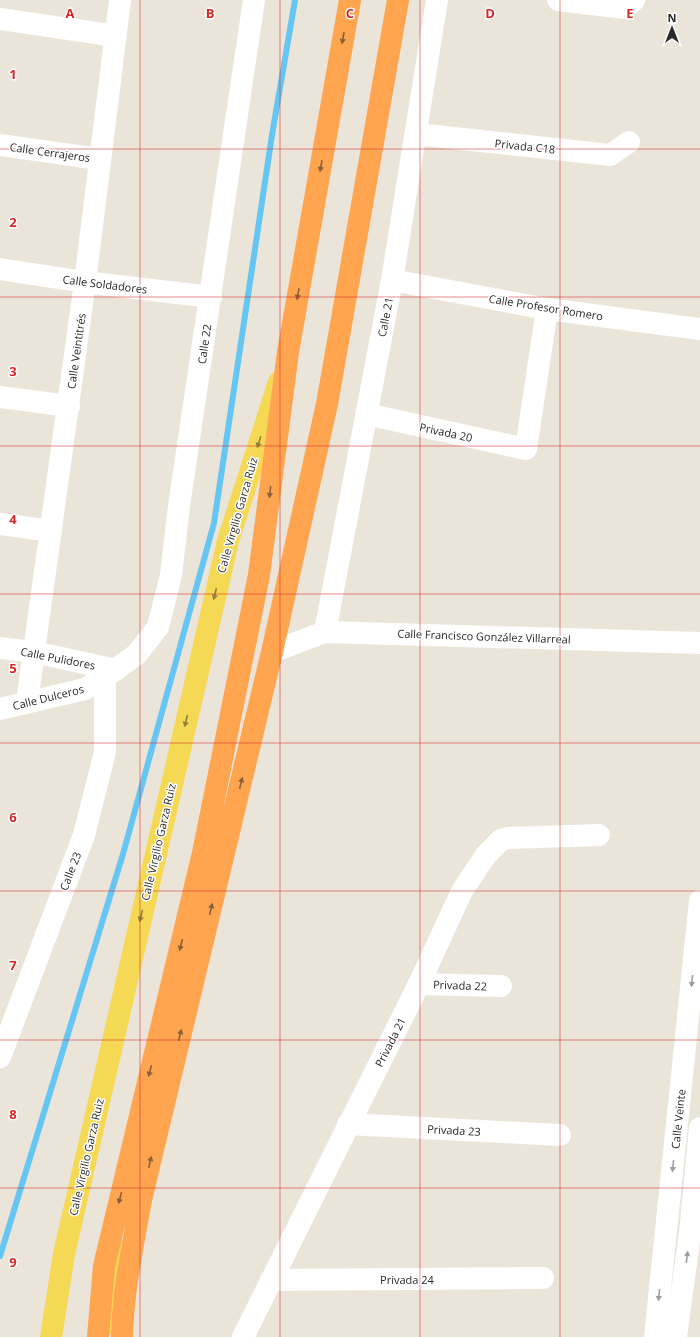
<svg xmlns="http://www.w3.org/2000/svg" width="700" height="1337" font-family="'Open Sans',sans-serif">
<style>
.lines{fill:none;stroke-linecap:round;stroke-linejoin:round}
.stream{stroke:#66c6f3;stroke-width:6}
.minor{stroke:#fff;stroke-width:22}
.major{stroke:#f5d853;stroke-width:22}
.highway{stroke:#ffa44f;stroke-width:22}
.oneway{fill:#89603a}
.oneway2{fill:#8e803e}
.oneway3{fill:#9e9e9e}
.grid{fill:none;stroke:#d62828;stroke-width:1;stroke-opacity:0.55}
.labels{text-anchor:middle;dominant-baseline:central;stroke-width:3;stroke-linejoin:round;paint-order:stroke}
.street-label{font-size:11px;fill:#282828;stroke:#fff}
.grid-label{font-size:13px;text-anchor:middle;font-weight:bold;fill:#d62828;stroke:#fff;stroke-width:3;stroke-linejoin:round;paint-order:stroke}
</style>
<rect width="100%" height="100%" fill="#ebe4d8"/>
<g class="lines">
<path class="stream" d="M0 1256 123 854 214 523 272 135 295 0"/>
<path class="minor" d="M558 0 625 8 634 0
M0 19 116 36
M417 134 610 155 629 142
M0 145 99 159
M0 269 85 282 211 297
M392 280 547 309 700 329
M0 397 69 406
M366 414 526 449 547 309
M0 524 51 531
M325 632 392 280 437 0
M0 648 34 652 116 670
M272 652 325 632 700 643
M27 702 85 282 120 0
M0 709 85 689 105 677 137 654 158 627 171 575 179 506 254 0
M419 984 501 986
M0 1057 84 835 105 752V677
M348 1124 560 1135
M271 1280 543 1278
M243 1337 419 984 462 891 486 855 501 840 508 838 599 835
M655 1337 700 901
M676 1337 690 1233 700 1128"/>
<path class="major" d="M108 1324 113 1289 125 1252
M51 1337 64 1254 228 541 279 382"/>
<path class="highway" d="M98 1337 104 1266 203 853 259 575 288 352 350 0
M122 1337C123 1291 133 1245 141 1200L272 652 327 404 398 0"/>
</g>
<defs><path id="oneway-solid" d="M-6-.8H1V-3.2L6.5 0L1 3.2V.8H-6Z"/></defs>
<g class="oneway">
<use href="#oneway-solid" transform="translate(343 38) rotate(100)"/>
<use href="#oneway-solid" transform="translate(321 166) rotate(100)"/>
<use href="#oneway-solid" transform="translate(298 294) rotate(100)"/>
<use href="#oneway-solid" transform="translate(270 492) rotate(97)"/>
<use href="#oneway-solid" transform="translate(241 783) rotate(-77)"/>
<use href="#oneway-solid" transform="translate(211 909) rotate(-77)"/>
<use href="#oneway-solid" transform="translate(181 945) rotate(104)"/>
<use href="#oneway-solid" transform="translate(180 1035) rotate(-77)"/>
<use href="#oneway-solid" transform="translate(150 1071) rotate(104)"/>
<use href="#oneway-solid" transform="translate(150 1162) rotate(-77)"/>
<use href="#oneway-solid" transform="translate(120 1198) rotate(104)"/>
</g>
<g class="oneway2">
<use href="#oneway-solid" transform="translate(259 442) rotate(108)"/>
<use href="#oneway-solid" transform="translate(215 594) rotate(103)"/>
<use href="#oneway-solid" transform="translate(186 721) rotate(103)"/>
<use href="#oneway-solid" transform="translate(141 916) rotate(103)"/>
</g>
<g class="oneway3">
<use href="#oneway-solid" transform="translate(692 981) rotate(96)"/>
<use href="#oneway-solid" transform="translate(673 1166) rotate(96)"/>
<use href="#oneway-solid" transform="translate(687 1257) rotate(-83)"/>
<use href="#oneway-solid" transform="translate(659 1295) rotate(96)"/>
</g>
<path class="grid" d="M140 0V1337M280 0V1337M420 0V1337M560 0V1337M0 149H700M0 297H700M0 446H700M0 594H700M0 743H700M0 891H700M0 1040H700M0 1188H700"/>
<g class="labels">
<g class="street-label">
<text transform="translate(525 146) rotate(6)">Privada C18</text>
<text transform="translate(50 152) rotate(8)">Calle Cerrajeros</text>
<text transform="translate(105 284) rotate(7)">Calle Soldadores</text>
<text transform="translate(546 307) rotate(9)">Calle Profesor Romero</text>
<text transform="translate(385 317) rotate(-79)">Calle 21</text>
<text transform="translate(204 344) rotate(-82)">Calle 22</text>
<text transform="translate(76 351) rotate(-82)">Calle Veintitrés</text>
<text transform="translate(446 432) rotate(12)">Privada 20</text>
<text transform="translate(237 515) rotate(-74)">Calle Virgilio Garza Ruiz</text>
<text transform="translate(484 636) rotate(2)">Calle Francisco González Villarreal</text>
<text transform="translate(58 658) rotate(11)">Calle Pulidores</text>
<text transform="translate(48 697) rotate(-14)">Calle Dulceros</text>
<text transform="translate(158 842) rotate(-77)">Calle Virgilio Garza Ruiz</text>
<text transform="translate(70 871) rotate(-69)">Calle 23</text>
<text transform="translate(460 985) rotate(2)">Privada 22</text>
<text transform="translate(390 1042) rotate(-63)">Privada 21</text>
<text transform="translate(678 1119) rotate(-84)">Calle Veinte</text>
<text transform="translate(454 1130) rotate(3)">Privada 23</text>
<text transform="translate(86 1157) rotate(-77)">Calle Virgilio Garza Ruiz</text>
<text x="407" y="1279">Privada 24</text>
</g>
</g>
<g class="grid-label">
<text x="70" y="18">A</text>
<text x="210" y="18">B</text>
<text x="350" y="18">C</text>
<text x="490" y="18">D</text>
<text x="630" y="18">E</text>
<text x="13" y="79">1</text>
<text x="13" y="227">2</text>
<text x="13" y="376">3</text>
<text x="13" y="524">4</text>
<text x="13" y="673">5</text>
<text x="13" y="822">6</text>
<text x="13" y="970">7</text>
<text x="13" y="1119">8</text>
<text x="13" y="1267">9</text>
</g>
<g transform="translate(672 28)" stroke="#ffffff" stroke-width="3" paint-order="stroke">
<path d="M0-3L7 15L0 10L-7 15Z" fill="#282828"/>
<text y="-6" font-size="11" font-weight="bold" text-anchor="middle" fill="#282828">N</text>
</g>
</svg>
